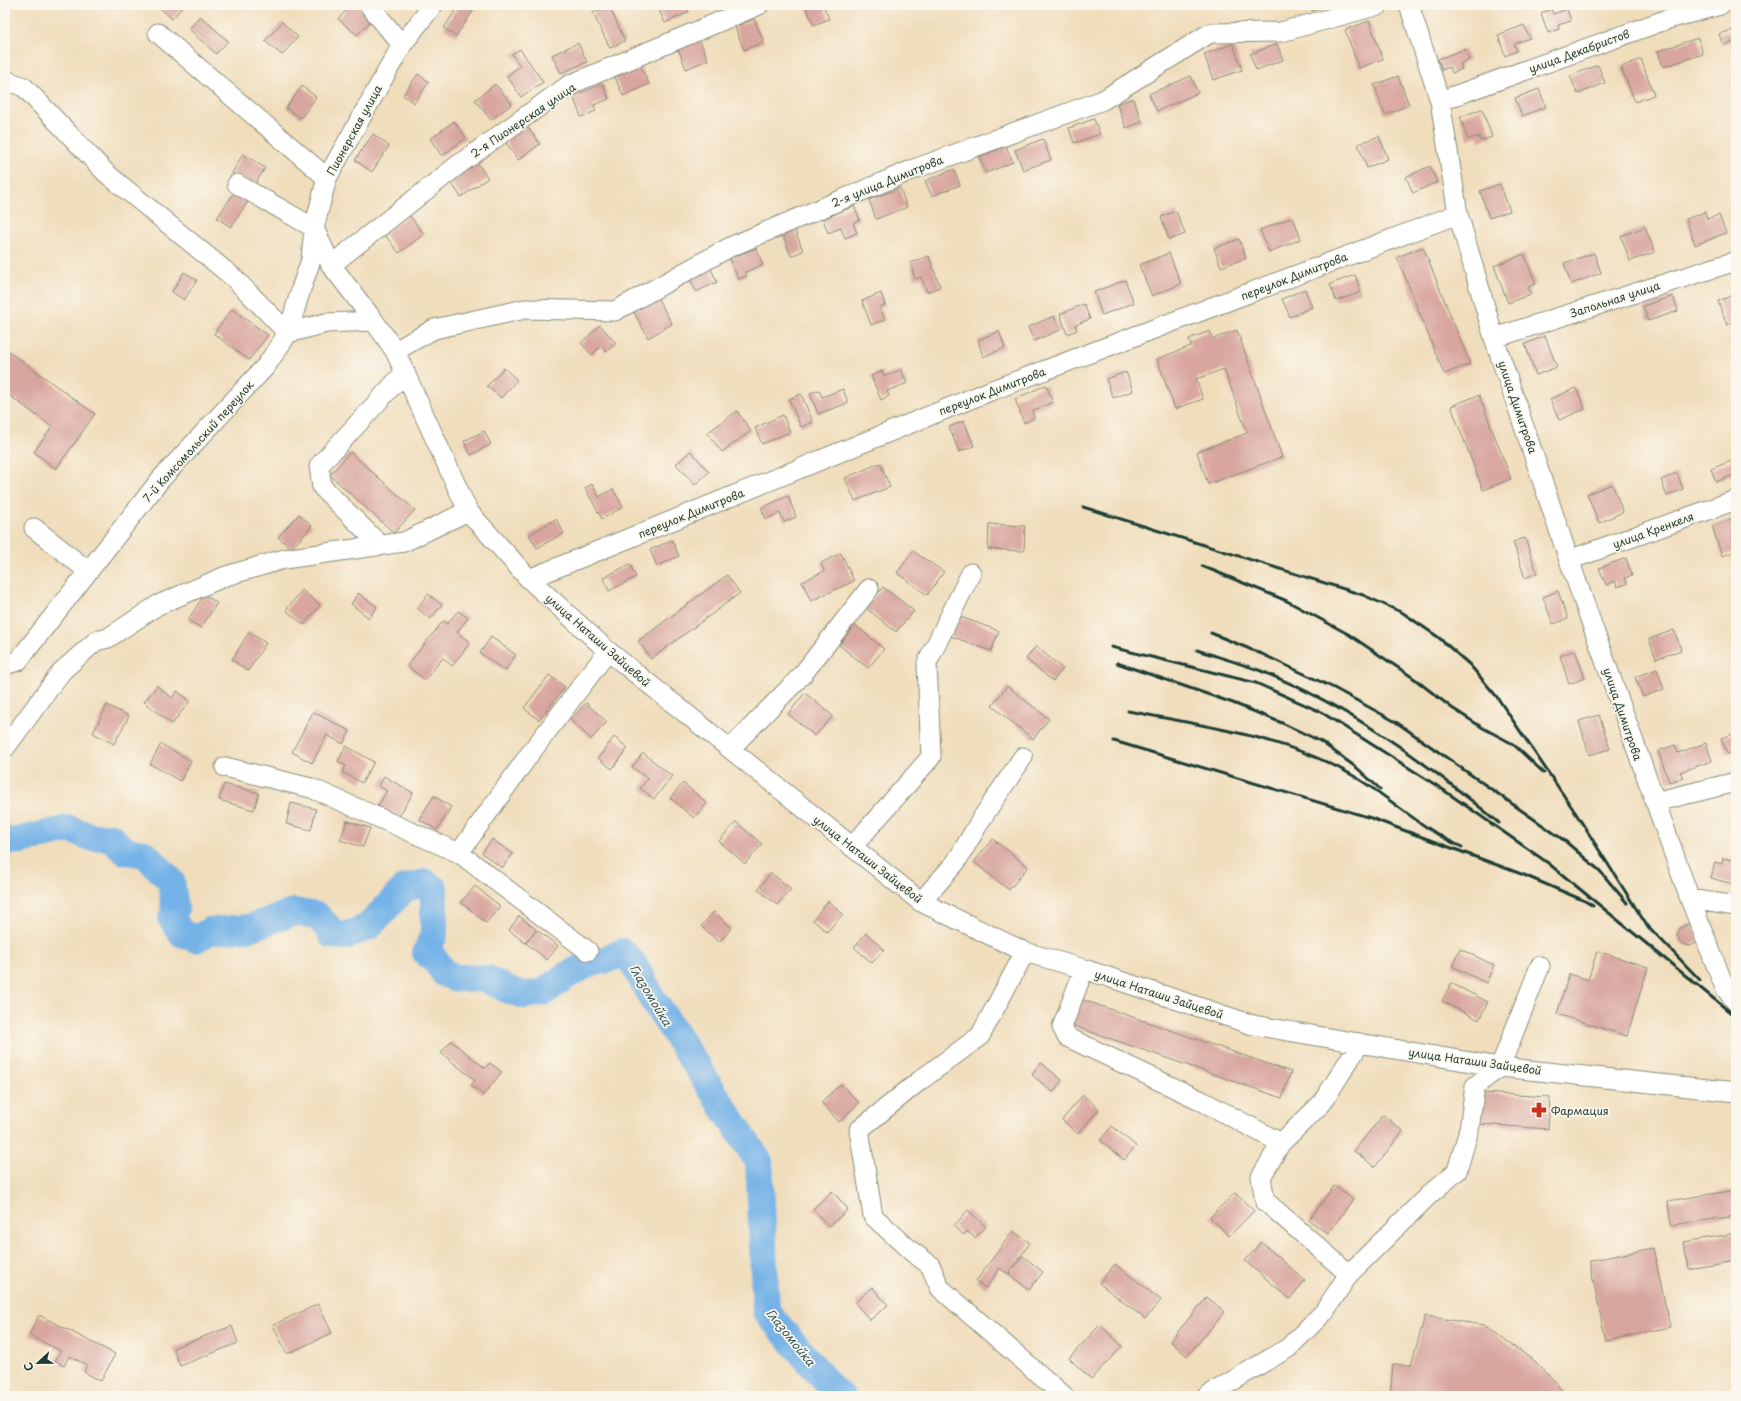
<svg xmlns="http://www.w3.org/2000/svg" width="1741" height="1401" font-family="'Playpen Sans',sans-serif">
<style>
.lines{fill:none;stroke-linecap:round;stroke-linejoin:round}
.river{stroke:#74b2e7;stroke-width:28}
.building{fill:#d8a69f}
.minor-casing{stroke:#888d78;stroke-width:21}
.minor{stroke:#fff;stroke-width:19}
.rail{stroke:#1f3d34;stroke-width:3}
.labels{text-anchor:middle;dominant-baseline:central;stroke-width:3.5;stroke-linejoin:round;paint-order:stroke}
.street-label{font-size:11px;fill:#1f3d34;stroke:#fbf7ec}
.poi-label{font-size:11px;fill:#1f3d34;stroke:#fbf7ec;text-anchor:start}
.water-label{font-size:12px;font-style:italic;fill:#345a61;stroke:#fbf7ec}
</style>
<rect width="100%" height="100%" fill="#fbf7ec"/>
<filter id="ink" filterUnits="userSpaceOnUse"><feTurbulence type="fractalNoise" baseFrequency=".025" numOctaves="2"/><feDisplacementMap in="SourceGraphic" scale="8" xChannelSelector="R" yChannelSelector="G"/><feConvolveMatrix kernelMatrix="1 2 1 2 8 2 1 2 1" color-interpolation-filters="sRGB"/></filter>
<filter id="wash" filterUnits="userSpaceOnUse"><feTurbulence type="fractalNoise" baseFrequency=".012" numOctaves="4" result="noise"/><feDisplacementMap in="SourceGraphic" scale="16" xChannelSelector="R" yChannelSelector="G"/><feGaussianBlur stdDeviation="0.9" result="paint"/><feColorMatrix in="noise" values="0 0 0 0 0 0 0 0 0 0 0 0 0 0 0 0 0 1.4 0 .05"/><feComposite in="paint" operator="in"/></filter>
<g filter="url(#wash)">
<rect width="100%" height="100%" fill="#f0ddbc"/>
<g class="lines">
<path class="river" d="M5 841 20 840 69 829 91 837H111L125 851 145 854 171 881 175 908 172 919 181 933 196 939 210 931 249 928 294 912 317 916 329 928 332 935 345 936 368 927 405 888 425 883 434 889V934L426 953 434 959 445 974 457 978 487 979 508 990 525 995 544 992 564 977 590 963 608 959 622 952 633 963 652 998 759 1162 766 1311 835 1392 841 1396"/>
</g>
<g id="blocks">
<path class="building" d="M157 5H184L172 19Z
M351 5H356L372 19 357 35 338 19Z
M459 5H477L456 36 444 28Z
M657 5H686L689 12 665 23Z
M805 5H823L829 19 814 25Z
M1310 5H1327L1312 11Z
M609 6 625 41 610 48 593 13Z
M1551 9 1553 14 1567 9 1571 21 1558 25 1559 29 1548 33 1541 13Z
M200 16 228 41 216 54 189 29Z
M754 19 764 42 744 50 735 27Z
M1369 21 1383 59 1359 68 1345 30Z
M282 22 298 37 282 55 265 41Z
M1524 25 1530 38 1514 44 1517 51 1505 56 1498 35Z
M1736 29V41L1723 45 1719 34Z
M699 38 708 60 686 69 677 46Z
M1698 38 1703 54 1663 67 1658 51Z
M578 43 587 62 561 73 552 55Z
M1233 44 1242 70 1213 80 1204 54Z
M1277 44 1283 60 1256 70 1250 54Z
M520 49 543 82 521 97 507 76 520 66 512 54Z
M1465 49 1469 60 1460 64 1462 69 1452 73 1450 67 1442 70 1438 59Z
M1641 59 1654 95 1635 102 1621 67Z
M640 65 649 84 623 96 615 77Z
M1598 65 1605 83 1578 94 1570 76Z
M418 74 429 82 414 103 403 95Z
M1191 76 1198 93 1157 111 1149 94Z
M1398 76 1409 105 1385 115 1374 85Z
M495 84 512 104 491 120 475 100Z
M603 84 609 99 594 105 596 111 581 117 573 96Z
M302 86 316 97 301 118 286 108Z
M1539 89 1546 107 1522 116 1515 98Z
M1133 98 1142 122 1126 128 1117 104Z
M1482 109 1492 137 1480 141 1479 136 1468 139 1460 117Z
M1094 119 1100 134 1074 143 1069 128Z
M454 121 466 138 442 156 430 139Z
M527 126 540 144 518 160 505 141Z
M373 134 389 146 372 172 355 160Z
M1379 136 1388 159 1367 168 1358 144Z
M1043 139 1051 160 1023 170 1015 150Z
M1006 146 1013 162 986 173 979 157Z
M243 154 265 168 254 186 232 173Z
M477 162 488 178 461 197 450 181Z
M1430 166 1437 182 1413 193 1406 177Z
M954 169 960 185 932 196 925 181Z
M1500 184 1510 211 1489 218 1480 191Z
M900 188 907 207 876 219 869 200Z
M235 191 249 200 231 227 217 218Z
M854 206 860 220 853 223 857 233 845 238 841 228 828 233 823 219Z
M1176 211 1185 234 1169 240 1161 217Z
M1705 212 1707 219 1719 215 1726 233 1695 245 1686 219Z
M409 215 424 234 399 253 384 234Z
M1293 217 1301 239 1269 252 1260 230Z
M1645 227 1655 252 1630 261 1621 236Z
M794 228 803 251 791 256 782 233Z
M1239 239 1246 258 1221 267 1214 248Z
M1423 247 1470 364 1444 374 1397 257Z
M756 248 763 265 745 272 747 276 738 279 730 258Z
M1169 253 1181 284 1152 296 1139 265Z
M1594 253 1601 273 1571 284 1564 263Z
M1524 254 1536 284 1528 287 1531 294 1508 303 1494 266Z
M929 256 940 287 927 292 921 277 915 279 910 263Z
M711 269 717 282 696 292 690 279Z
M184 272 197 280 184 300 172 292Z
M1355 275 1361 292 1336 301 1330 284Z
M1125 280 1134 303 1102 315 1094 292Z
M1305 289 1312 307 1290 317 1282 299Z
M881 293 885 305 880 307 885 320 871 325 862 301Z
M1736 294V321L1727 325 1718 301Z
M1673 296 1678 311 1648 321 1643 306Z
M657 297 672 324 648 338 633 310Z
M1084 304 1090 319 1075 325 1077 330 1067 334 1060 314Z
M232 309 268 335 249 360 214 334Z
M1054 316 1060 330 1034 341 1028 327Z
M600 325 616 343 606 352 601 346 592 355 581 343Z
M1237 330 1282 457 1208 484 1197 452 1247 433 1224 369 1196 379 1203 399 1175 409 1157 359 1191 346 1189 339 1210 331 1213 339Z
M999 331 1005 348 983 357 978 340Z
M1545 336 1557 367 1536 375 1525 344Z
M5 349 95 414 56 469 34 452 52 427 5 392Z
M504 368 517 380 501 398 487 386Z
M901 370 907 383 887 391 889 396 881 400 871 376 882 371 884 376Z
M1126 372 1133 391 1113 398 1106 379Z
M1046 385 1053 402 1032 411 1034 418 1024 423 1015 399Z
M1576 388 1585 409 1559 420 1550 399Z
M843 389 848 403 818 414 810 393 819 390 822 397Z
M801 394 813 422 801 427 789 399Z
M1479 395 1511 479 1483 490 1451 406Z
M737 411 751 431 722 452 707 433Z
M783 415 790 432 762 444 755 428Z
M964 421 974 446 959 452 949 427Z
M484 431 491 444 471 455 464 441Z
M691 451 709 472 695 485 676 464Z
M350 452 415 510 394 533 330 475Z
M1736 459V474L1716 482 1711 469Z
M880 463 890 487 855 501 845 478Z
M1677 473 1683 489 1667 496 1661 480Z
M592 484 599 497 613 489 623 507 602 519 585 488Z
M1612 484 1623 512 1599 523 1587 494Z
M788 496 796 517 784 522 780 513 766 519 761 508Z
M299 514 312 526 291 549 278 537Z
M1736 517V534L1732 535 1736 551 1722 556 1712 526Z
M556 519 564 533 537 548 529 535Z
M989 524 1025 526 1024 551 988 549Z
M1525 538 1537 573 1525 578 1513 542Z
M672 540 679 556 657 566 650 550Z
M913 551 944 572 927 595 897 573Z
M841 553 854 581 811 601 802 582 824 571 821 563Z
M1626 558 1632 575 1625 578 1627 584 1617 587 1615 581 1606 585 1599 568Z
M630 564 636 577 609 591 603 578Z
M727 575 740 593 651 659 638 641Z
M883 587 914 611 896 632 866 608Z
M302 590 320 605 304 625 286 610Z
M1558 591 1568 619 1553 624 1543 597Z
M358 593 377 607 369 618 351 604Z
M428 594 442 605 430 619 417 608Z
M204 595 217 603 201 628 188 620Z
M458 611 468 618 457 632 470 643 452 666 443 658 425 680 407 666 443 621 447 624Z
M955 615 999 631 991 651 948 635Z
M855 625 884 649 868 668 839 645Z
M1674 630 1681 650 1656 659 1649 639Z
M249 632 266 643 248 671 232 660Z
M491 637 516 655 505 671 480 653Z
M1036 646 1063 669 1053 681 1026 659Z
M1575 650 1585 678 1569 684 1560 656Z
M1657 669 1664 689 1643 697 1635 677Z
M549 675 565 687 539 720 524 708Z
M157 686 172 698 177 691 190 701 172 724 144 702Z
M1007 686 1049 719 1033 739 992 706Z
M805 693 833 716 815 736 788 714Z
M586 703 607 722 591 739 570 720Z
M107 705 129 716 114 744 93 733Z
M313 712 350 731 343 744 327 735 312 763 292 752Z
M1599 715 1610 749 1589 755 1579 721Z
M1736 733V755L1734 751 1727 754 1721 738Z
M614 737 628 748 612 769 598 758Z
M1706 743 1712 761 1680 772 1683 778 1669 782 1658 751 1675 745 1678 753Z
M161 744 191 761 180 781 150 764Z
M346 746 374 762 362 783 342 772 346 766 338 761Z
M643 753 672 776 654 799 640 788 648 779 632 767Z
M384 776 413 793 398 818 378 806 387 791 379 786Z
M683 783 707 803 694 818 670 798Z
M224 784 259 793 254 810 219 800Z
M434 796 451 807 437 830 419 819Z
M291 803 316 809 311 830 286 824Z
M1733 810H1736V827H1735Z
M347 821 370 828 363 847 340 840Z
M736 822 762 844 745 864 719 841Z
M492 839 513 854 502 868 482 853Z
M993 839 1028 867 1009 890 974 862Z
M1723 858 1736 861V885L1711 878 1715 862 1722 864Z
M771 873 791 889 777 905 758 889Z
M475 886 500 906 486 923 461 902Z
M828 901 843 914 827 932 813 920Z
M714 912 732 928 719 942 701 926Z
M519 916 536 929 525 943 509 930Z
M1688 924 1692 925 1699 939 1696 943 1689 946 1681 943 1677 935 1680 928Z
M537 930 558 946 547 960 526 943Z
M866 933 884 950 872 963 854 947Z
M1460 949 1494 965 1486 983 1452 966Z
M1597 951 1648 967 1627 1036 1557 1014 1569 974 1588 980Z
M1451 983 1488 1002 1479 1020 1442 1001Z
M1078 998 1291 1072 1282 1098 1068 1024Z
M451 1041 485 1068 490 1063 502 1072 483 1095 471 1085 475 1080 441 1053Z
M1041 1063 1062 1080 1053 1092 1032 1075Z
M841 1084 859 1103 839 1122 821 1102Z
M1482 1093 1550 1097 1548 1129 1479 1124Z
M1083 1095 1099 1109 1078 1134 1062 1120Z
M1383 1115 1403 1131 1375 1167 1354 1151Z
M1112 1126 1136 1146 1124 1160 1100 1140Z
M1334 1186 1353 1199 1328 1234 1309 1220Z
M1736 1190V1216L1671 1225 1668 1201Z
M832 1191 848 1209 829 1227 813 1209Z
M1235 1193 1254 1211 1229 1236 1210 1217Z
M968 1210 986 1227 975 1238 967 1231 964 1235 954 1226Z
M1013 1231 1030 1243 1008 1274 1000 1268 986 1288 976 1281Z
M1736 1233V1261L1688 1269 1684 1242Z
M1261 1242 1305 1280 1290 1299 1245 1261Z
M1653 1248 1670 1327 1606 1341 1589 1261Z
M1023 1256 1043 1272 1029 1290 1009 1274Z
M1115 1264 1161 1300 1145 1319 1099 1283Z
M872 1287 888 1305 870 1320 855 1303Z
M1207 1297 1225 1312 1187 1356 1170 1341Z
M318 1304 332 1333 287 1354 273 1325Z
M39 1315 115 1354 101 1381 84 1372 87 1365 69 1356 64 1366 55 1361 61 1351 29 1335Z
M1425 1316 1483 1325 1537 1363 1567 1395 1566 1396H1390L1393 1365H1411Z
M1100 1325 1122 1346 1091 1379 1069 1358Z
M232 1326 238 1343 180 1366 173 1348Z"/>
</g>
</g>
<g filter="url(#ink)">
<use href="#blocks" fill-opacity="0" stroke="#888d78" stroke-width="1"/>
<g class="lines">
<g class="minor-casing">
<path id="minor" d="M369 5 402 45
M433 5 402 45 327 178 314 228 331 265 374 321 395 351 468 511 529 579 608 651 921 902 1025 952 1084 969 1253 1025 1500 1067 1736 1092
M1409 5 1440 101 1458 214 1494 338 1569 560 1690 899 1725 988 1736 1002
M158 33 327 178
M5 80 24 87 106 173 234 278 288 333 326 323 374 321
M1440 101 1668 19 1720 5
M331 265 458 165 569 85 759 5
M1494 338 1736 261
M395 351 434 329 525 309 615 311 730 247 914 169 1103 100 1210 33 1281 32 1379 5
M34 528 88 571
M380 545 322 487 319 466 405 372
M1569 560 1736 500
M529 579 990 391 1458 214
M5 665 18 661 160 480 266 366 288 333 301 289 311 260 314 228 237 184
M5 748 62 671 96 641 108 638 158 605 226 576 284 559 404 542 468 511
M730 749 802 675 869 589
M225 767 311 788 459 853 588 951
M1655 802 1736 782
M852 847 931 757 927 663 971 573
M459 853 529 755 608 651
M1690 899 1736 906
M921 902 956 862 982 818 1023 757
M1025 952 980 1036 918 1082 859 1130 873 1216 911 1251 930 1265 940 1288 1064 1396
M1084 969 1062 1027 1067 1037 1202 1101 1281 1143 1261 1177 1265 1201 1349 1274
M1281 1143 1322 1103 1360 1043
M1207 1396 1288 1348 1324 1312 1349 1274 1430 1194 1457 1171 1469 1130 1475 1086 1500 1067 1540 966"/>
</g>
<use href="#minor" class="minor"/>
<path class="rail" d="M1083 507 1363 595 1403 613 1438 637 1470 665 1497 697 1575 812 1649 929
M1202 566 1287 601 1348 634 1412 677 1452 708 1483 728 1513 744 1544 773
M1211 633 1262 654 1334 688 1396 722 1565 841 1600 871 1627 903
M1111 647 1256 683 1321 712 1442 789 1548 863 1736 1017
M1197 650C1218 657 1240 663 1261 671 1349 706 1426 762 1499 823
M1117 663 1233 703 1282 723 1320 741 1357 768 1380 789
M1128 711C1204 726 1284 736 1352 775 1390 797 1421 829 1462 847
M1114 741 1371 818 1524 875 1585 901 1593 906
M1646 924 1700 980"/>
</g>
</g>
<defs>
<g id="pharmacy-bare" transform="scale(1.2)"><path d="M-2-6h4v4h4v4h-4v4h-4v-4h-4v-4h4Z" fill="#c8321e" stroke="#fbf7ec" stroke-width="2.5" paint-order="stroke"/></g>
</defs>
<g fill-rule="evenodd">
<use href="#pharmacy-bare" x="1539" y="1110"/>
</g>
<g class="labels">
<g class="street-label">
<text transform="translate(1579 51) rotate(-20)">улица Декабристов</text>
<text transform="translate(523 120) rotate(-34)">2-я Пионерская улица</text>
<text transform="translate(354 130) rotate(-61)">Пионерская улица</text>
<text transform="translate(887 181) rotate(-22)">2-я улица Димитрова</text>
<text transform="translate(1294 276) rotate(-21)">переулок Димитрова</text>
<text transform="translate(1615 299) rotate(-18)">Запольная улица</text>
<text transform="translate(992 391) rotate(-21)">переулок Димитрова</text>
<text transform="translate(1518 407) rotate(71)">улица Димитрова</text>
<text transform="translate(198 441) rotate(-48)">7-й Комсомольский переулок</text>
<text transform="translate(691 513) rotate(-22)">переулок Димитрова</text>
<text transform="translate(1653 530) rotate(-20)">улица Кренкеля</text>
<text transform="translate(598 640) rotate(41)">улица Наташи Зайцевой</text>
<text transform="translate(1623 714) rotate(71)">улица Димитрова</text>
<text transform="translate(868 859) rotate(38)">улица Наташи Зайцевой</text>
<text transform="translate(1159 994) rotate(18)">улица Наташи Зайцевой</text>
<text transform="translate(1475 1061) rotate(8)">улица Наташи Зайцевой</text>
</g>
<g class="poi-label">
<text x="1551" y="1110">Фармация</text>
</g>
<g class="water-label">
<text transform="translate(651 995) rotate(59)">Глазомойка</text>
<text transform="translate(791 1337) rotate(51)">Глазомойка</text>
</g>
</g>
<rect width="1741" height="1401" fill="none" stroke="#fbf7ec" stroke-width="20"/>
<g transform="translate(38 1363) rotate(248)" stroke="#fbf7ec" stroke-width="3" paint-order="stroke">
<path d="M0-3L7 15L0 10L-7 15Z" fill="#1f3d34"/>
<text y="-6" font-size="11" font-weight="bold" text-anchor="middle" fill="#1f3d34">С</text>
</g>
</svg>
